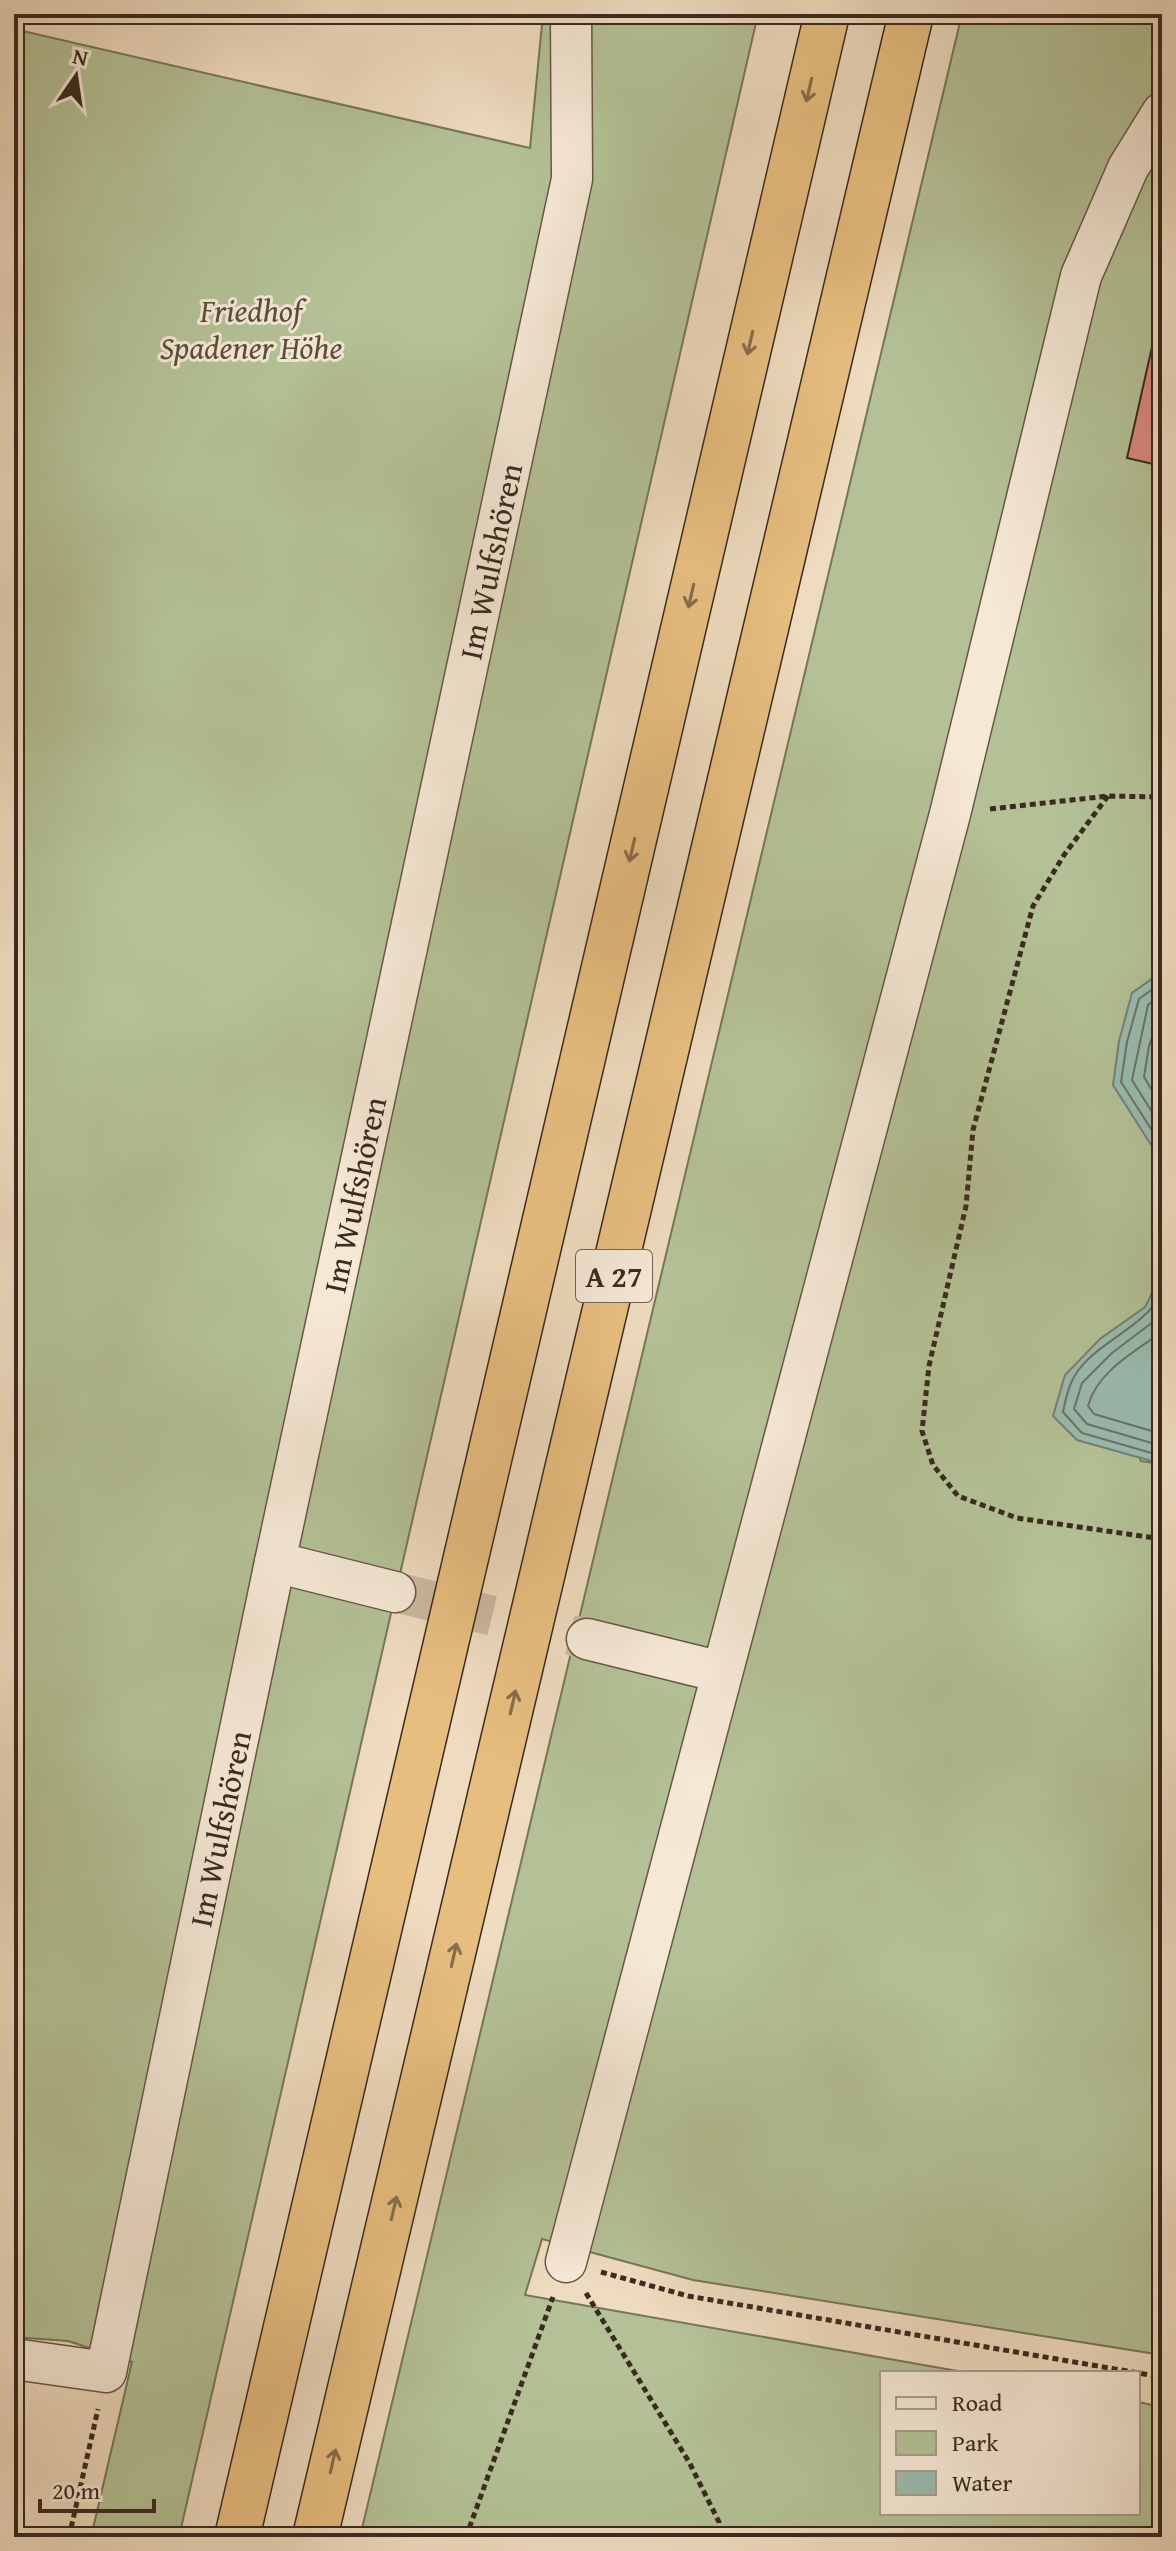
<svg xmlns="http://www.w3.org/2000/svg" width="1176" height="2551" font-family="'Gentium Book Plus',serif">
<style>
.green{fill:#b4c196;stroke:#76765a;stroke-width:2}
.water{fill:#9abbaf;stroke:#738175;stroke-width:2}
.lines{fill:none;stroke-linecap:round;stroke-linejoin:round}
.shore{stroke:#6a7367;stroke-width:2}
.building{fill:#d98a81;stroke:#392b1f;stroke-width:2}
.minor-tunnel{stroke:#cbb89f;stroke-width:40;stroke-dasharray:40 20;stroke-linecap:butt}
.minor-casing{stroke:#665747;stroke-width:43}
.highway-casing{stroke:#392b1f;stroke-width:47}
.path{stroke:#392b1f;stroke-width:5;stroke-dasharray:6 4;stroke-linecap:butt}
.minor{stroke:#f5e8d5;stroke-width:40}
.highway{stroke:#e8be80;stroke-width:44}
.oneway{stroke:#886d4b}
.labels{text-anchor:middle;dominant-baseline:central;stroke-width:6;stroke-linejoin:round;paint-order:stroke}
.shield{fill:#f5e8d5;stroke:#716456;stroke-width:2}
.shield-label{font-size:30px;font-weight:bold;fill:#392b1f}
.park-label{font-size:32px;font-style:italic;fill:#58503d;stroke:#f5e8d5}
.street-label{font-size:32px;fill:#392b1f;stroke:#f5e8d5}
</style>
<rect width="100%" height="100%" fill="#efdbbf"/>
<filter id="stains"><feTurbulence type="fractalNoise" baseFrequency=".0025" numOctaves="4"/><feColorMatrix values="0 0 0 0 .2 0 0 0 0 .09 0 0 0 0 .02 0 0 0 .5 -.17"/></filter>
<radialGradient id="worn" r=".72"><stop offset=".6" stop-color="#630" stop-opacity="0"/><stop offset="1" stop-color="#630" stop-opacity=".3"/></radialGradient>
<path class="green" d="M543 14H758L179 2537H91L132 2362 68 2341 14 2337V29L530 148Z
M962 14H1162V972L1132 993C1144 1060 1176 1255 1146 1307 1135 1320 1114 1329 1100 1339L1141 1461 1162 1464V2355L693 2280 542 2239 525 2295 969 2373H882V2513H1138V2402L1162 2407V2537H360Z"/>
<path class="water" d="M1162 972V1162L1113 1085 1119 1041 1132 993Z
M1162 1275V1464L1077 1440 1053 1416 1065 1375 1100 1339 1145 1307Z"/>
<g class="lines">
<path class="shore" d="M1162 982 1139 999 1127 1042 1121 1082 1162 1146
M1162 994 1148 1005 1132 1080 1162 1128
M1162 1009 1149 1046 1144 1077 1162 1107
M1162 1293C1142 1331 1088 1345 1072 1381 1067 1391 1065 1402 1063 1412L1082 1433 1162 1456
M1162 1315 1112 1353 1082 1383 1074 1409 1087 1424 1162 1446
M1162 1332C1134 1352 1097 1372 1088 1406L1094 1414 1162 1434"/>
</g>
<path class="building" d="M1161 307H1162V466L1127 458Z"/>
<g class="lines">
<path class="minor-tunnel" d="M395 1592 587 1639"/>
<g class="minor-casing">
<g id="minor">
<path d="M275 1562 395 1592"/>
<path d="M587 1639 721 1672"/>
<path d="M566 2262 950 814 1081 276 1128 168 1162 113"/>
<path id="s1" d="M14 2359 106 2372 275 1562 572 179 571 14"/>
</g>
</g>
<g class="highway-casing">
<path id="highway" d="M237 2537 827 14
M315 2537 911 14"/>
</g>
<path class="path" d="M1108 796 1064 855 1033 906 973 1130 966 1206 929 1366 922 1431 933 1465 958 1496 1017 1518 1162 1539
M990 809 1108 796 1162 797
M14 1138V1147
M601 2272 688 2296 1162 2377
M586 2293 689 2462 719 2522 721 2537
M69 2537 98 2409
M466 2537 553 2297"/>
<use href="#minor" class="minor"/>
<use href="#highway" class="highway"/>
</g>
<defs><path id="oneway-shaft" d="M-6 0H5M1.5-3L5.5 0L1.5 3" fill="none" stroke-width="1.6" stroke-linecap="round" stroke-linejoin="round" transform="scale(2)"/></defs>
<g class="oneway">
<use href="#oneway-shaft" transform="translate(809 90) rotate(103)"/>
<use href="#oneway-shaft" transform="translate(750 343) rotate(103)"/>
<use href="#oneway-shaft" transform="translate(691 596) rotate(103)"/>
<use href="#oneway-shaft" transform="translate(632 850) rotate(103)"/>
<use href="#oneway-shaft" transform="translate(513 1702) rotate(-77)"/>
<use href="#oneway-shaft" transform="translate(454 1955) rotate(-77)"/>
<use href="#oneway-shaft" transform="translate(394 2208) rotate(-77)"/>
<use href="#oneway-shaft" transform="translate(333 2461) rotate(-77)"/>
</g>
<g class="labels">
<rect class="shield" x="576" y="1250" width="76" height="52" rx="6"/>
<g class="shield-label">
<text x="614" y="1276">A 27</text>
</g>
<g class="park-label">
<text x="251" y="310">Friedhof<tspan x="251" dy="37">Spadener Höhe</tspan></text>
</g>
<g class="street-label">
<text stroke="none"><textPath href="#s1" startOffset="1944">Im Wulfshören</textPath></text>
<text stroke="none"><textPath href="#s1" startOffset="1296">Im Wulfshören</textPath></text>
<text stroke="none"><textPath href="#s1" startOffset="648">Im Wulfshören</textPath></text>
</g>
</g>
<rect width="1176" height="2551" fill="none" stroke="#efdbbf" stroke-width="48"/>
<rect x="16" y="16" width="1144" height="2519" fill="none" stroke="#392b1f" stroke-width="4"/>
<rect x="24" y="24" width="1128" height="2503" fill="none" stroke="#392b1f" stroke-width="2"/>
<rect x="880" y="2371" width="260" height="144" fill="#f5e8d5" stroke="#aa9c8c" stroke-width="2"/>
<rect x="896" y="2397" width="40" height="12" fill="#f5e8d5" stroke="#aa9c8c" stroke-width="2"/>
<text x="952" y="2411" font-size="24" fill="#392b1f">Road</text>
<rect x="896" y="2431" width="40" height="24" fill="#b4c196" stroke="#aa9c8c" stroke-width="2"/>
<text x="952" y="2451" font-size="24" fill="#392b1f">Park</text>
<rect x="896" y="2471" width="40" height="24" fill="#9abbaf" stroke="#aa9c8c" stroke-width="2"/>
<text x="952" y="2491" font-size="24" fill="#392b1f">Water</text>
<g transform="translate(76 76) rotate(13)" stroke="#f5e8d5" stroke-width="6" paint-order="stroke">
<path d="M0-6L14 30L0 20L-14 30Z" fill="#392b1f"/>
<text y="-12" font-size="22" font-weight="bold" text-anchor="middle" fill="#392b1f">N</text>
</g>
<path d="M40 2499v12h114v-12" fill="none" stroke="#392b1f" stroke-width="4"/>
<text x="52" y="2499" font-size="24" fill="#392b1f" stroke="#f5e8d5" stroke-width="6" paint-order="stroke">20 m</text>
<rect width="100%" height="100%" filter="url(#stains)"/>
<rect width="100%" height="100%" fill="url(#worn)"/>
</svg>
